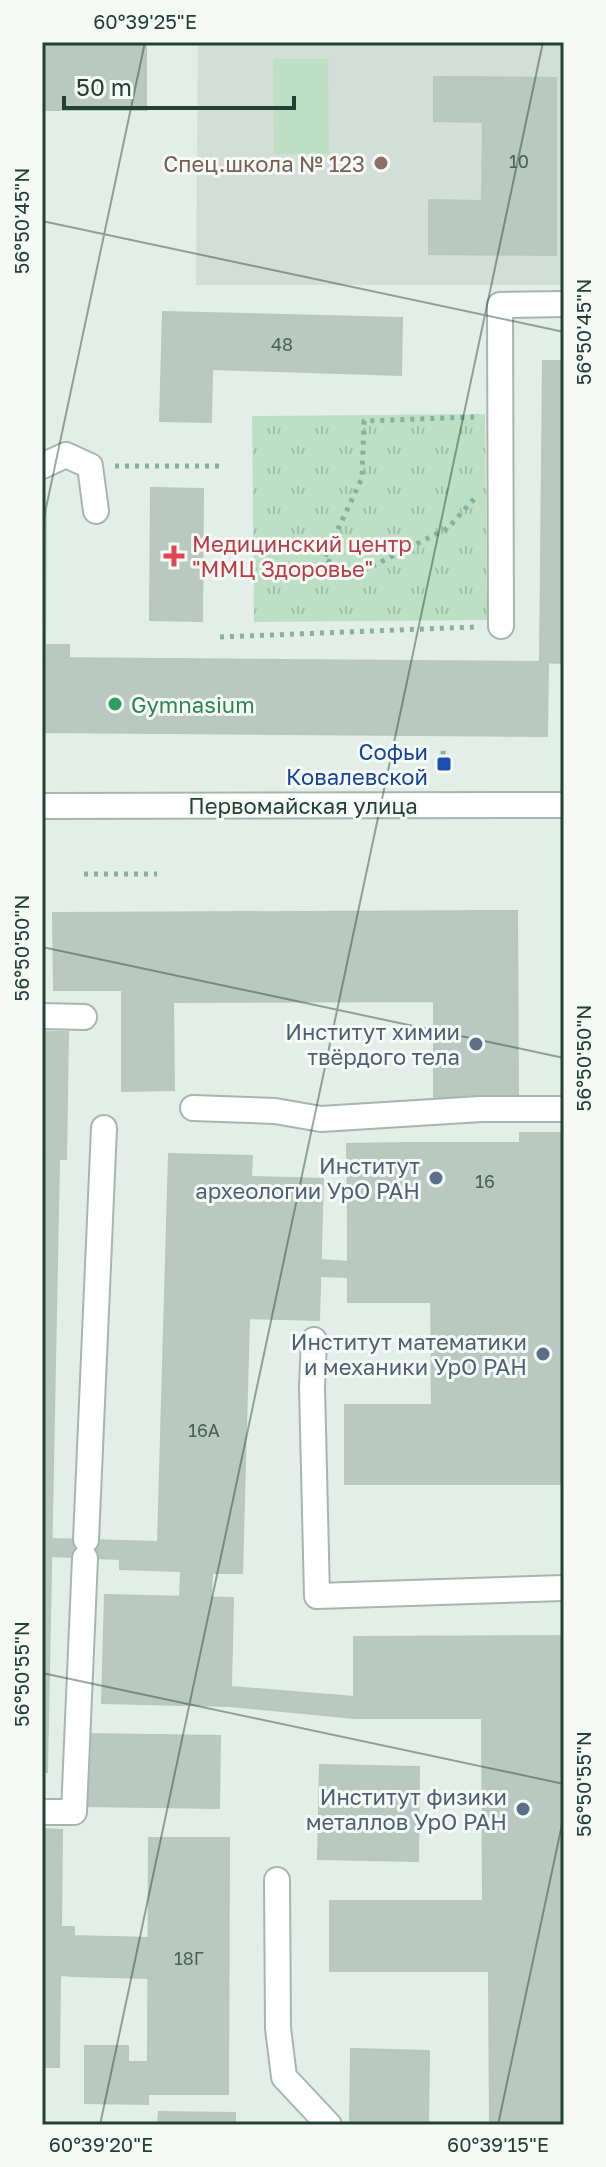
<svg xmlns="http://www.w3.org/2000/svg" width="606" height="2167" font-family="'Golos Text',sans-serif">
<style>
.built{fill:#d2ded7}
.grass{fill:#bddfc3}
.park{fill:url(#park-tufts)}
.building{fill:#b9c9c1;stroke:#b6c8bf;stroke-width:2}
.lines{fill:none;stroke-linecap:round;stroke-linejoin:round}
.minor-casing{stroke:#a6b6af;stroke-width:28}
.path{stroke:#84b29f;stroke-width:5;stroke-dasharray:4 6;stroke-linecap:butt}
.minor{stroke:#fff;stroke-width:24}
.ticks{fill:none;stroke:#234035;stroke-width:2;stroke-opacity:0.45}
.education-dot{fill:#8d6e63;stroke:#f5faf7;stroke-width:3}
.health-dot{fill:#e0444e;stroke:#f5faf7;stroke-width:3}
.leisure-dot{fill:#2e9e5b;stroke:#f5faf7;stroke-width:3}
.transit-dot{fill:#1a4fb4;stroke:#f5faf7;stroke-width:3}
.service-dot{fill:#5c6f8a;stroke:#f5faf7;stroke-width:3}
.labels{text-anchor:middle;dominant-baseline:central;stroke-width:6;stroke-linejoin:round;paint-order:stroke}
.number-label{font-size:18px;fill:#486258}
.education-label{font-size:22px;fill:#785e54;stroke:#f5faf7;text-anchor:end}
.health-label{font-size:22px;fill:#be3a42;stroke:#f5faf7;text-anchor:start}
.leisure-label{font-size:22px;fill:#27864d;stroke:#f5faf7;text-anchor:start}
.transit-label{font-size:22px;fill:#164399;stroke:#f5faf7;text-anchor:end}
.street-label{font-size:22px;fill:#234035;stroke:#f5faf7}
.service-label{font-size:22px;fill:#4e5e75;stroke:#f5faf7;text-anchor:end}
.neatline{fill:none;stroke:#234035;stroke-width:3}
.ticks-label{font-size:20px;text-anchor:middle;fill:#234035}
</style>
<defs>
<pattern id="park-tufts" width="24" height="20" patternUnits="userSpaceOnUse" patternTransform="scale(2)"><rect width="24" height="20" fill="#bddfc3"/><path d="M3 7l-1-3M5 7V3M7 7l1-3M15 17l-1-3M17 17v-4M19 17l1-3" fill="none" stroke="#a2c0a8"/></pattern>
</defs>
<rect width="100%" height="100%" fill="#e4eee9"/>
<path class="built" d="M198 42H564V285H196Z"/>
<path class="grass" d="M273 59H328L329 154H274Z"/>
<path class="park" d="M485 414 487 620 254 622 252 416Z"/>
<path class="building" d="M42 43 146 44V110H42Z
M434 77 556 78V255L429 254V200L482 201 483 122 434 121Z
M163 312 402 318 401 375 212 369 211 422 160 421Z
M543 361H564V663L540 662Z
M151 488 203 489 202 621 150 620Z
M42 512H46L45 658 548 662 547 736 42 732Z
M45 645H69V659L45 658Z
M517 911 518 1097H434V1001L173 1002 174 1090 122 1091V990H54L53 913Z
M42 1032H68L66 1159H42Z
M520 1133H564V1219H406L405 1143H520Z
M405 1143 406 1219 348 1220 347 1144Z
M169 1154 252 1156 251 1177 323 1179 319 1320 249 1318 242 1573 120 1569V1559L51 1556 52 1539 158 1542Z
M42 1159H59L47 1772H42Z
M406 1219H564V1484H345V1405H432V1420H521V1272H431V1302H348V1220Z
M321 1260 348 1262V1277L320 1276Z
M431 1272H521V1420H432Z
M181 1571 212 1572 211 1598 180 1596Z
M105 1595 233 1598 231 1687 354 1697V1637L564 1636V2125H490L489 1971H330V1901H483L482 1718H354L230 1706 102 1703Z
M86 1734 220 1736 219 1808 85 1806Z
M320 1765 419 1767 418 1861 318 1859Z
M42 1829 62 1830 61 1927H74L73 1976 60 1975 59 2067H42Z
M149 1838H229L228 2094H148V2104L85 2103V2046H128V2062H148Z
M74 1936 149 1938V1978L73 1976Z
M351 2049 429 2051 428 2125H350Z
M159 2112 235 2113V2125H158Z"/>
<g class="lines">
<g class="minor-casing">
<path id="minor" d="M42 466 66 455 90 466 96 511
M501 626 500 305 564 304
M42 806 564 805
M42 1016 84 1017
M193 1108 275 1111 321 1119 481 1109H564
M314 1340 312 1387 317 1596 564 1588
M86 1540 104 1128
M42 1812H74L85 1558
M277 1880 278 2028 284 2077 329 2125"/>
</g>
<path class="path" d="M115 466H220
M474 499 448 528 357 574 324 559 362 478 364 421 474 417
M220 637 474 627
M443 751 444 764
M84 874H157"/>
<use href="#minor" class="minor"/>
</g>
<path class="ticks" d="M42 221 564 332M42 527 145 42M42 947 564 1058M42 1673 564 1784M100 2125 543 42M498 2125 564 1815"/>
<circle class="education-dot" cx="381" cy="163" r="8"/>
<path class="health-dot" d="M170 544h8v8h8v8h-8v8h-8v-8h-8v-8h8z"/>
<circle class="leisure-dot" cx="115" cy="704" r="8"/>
<rect class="transit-dot" x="436" y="756" width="16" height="16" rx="4"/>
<g class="service-dot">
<circle cx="476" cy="1044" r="8"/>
<circle cx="436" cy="1178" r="8"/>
<circle cx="543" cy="1354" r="8"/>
<circle cx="523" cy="1809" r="8"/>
</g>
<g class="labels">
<g class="number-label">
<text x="519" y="161">10</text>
<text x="282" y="344">48</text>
<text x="485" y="1181">16</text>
<text x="204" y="1430">16А</text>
<text x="189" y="1958">18Г</text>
</g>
<g class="education-label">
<text x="365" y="163">Спец.школа № 123</text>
</g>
<g class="health-label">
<text x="192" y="543">Медицинский центр<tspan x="192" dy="25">"ММЦ Здоровье"</tspan></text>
</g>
<g class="leisure-label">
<text x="131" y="704">Gymnasium</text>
</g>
<g class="transit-label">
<text x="428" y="751">Софьи<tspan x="428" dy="25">Ковалевской</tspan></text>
</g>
<g class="street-label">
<text x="303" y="805">Первомайская улица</text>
</g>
<g class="service-label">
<text x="460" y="1031">Институт химии<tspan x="460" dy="25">твёрдого тела</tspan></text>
<text x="420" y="1165">Институт<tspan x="420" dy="25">археологии УрО РАН</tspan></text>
<text x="527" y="1341">Институт математики<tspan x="527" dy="25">и механики УрО РАН</tspan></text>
<text x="507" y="1796">Институт физики<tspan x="507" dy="25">металлов УрО РАН</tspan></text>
</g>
</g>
<rect width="606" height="2167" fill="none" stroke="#f5faf7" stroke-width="88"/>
<path d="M64 96v12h230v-12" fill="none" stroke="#234035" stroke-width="4"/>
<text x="76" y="96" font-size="24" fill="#234035" stroke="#f5faf7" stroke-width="6" paint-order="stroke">50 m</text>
<rect x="44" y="44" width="518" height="2079" class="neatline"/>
<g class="ticks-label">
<text x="145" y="29">60°39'25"E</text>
<text transform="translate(22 221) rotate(-90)" y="7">56°50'45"N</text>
<text transform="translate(584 332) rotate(-90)" y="7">56°50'45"N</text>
<text transform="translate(22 948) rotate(-90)" y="7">56°50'50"N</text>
<text transform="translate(584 1058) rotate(-90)" y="7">56°50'50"N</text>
<text transform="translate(22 1674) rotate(-90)" y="7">56°50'55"N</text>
<text transform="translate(584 1784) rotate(-90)" y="7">56°50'55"N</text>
<text x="101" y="2152">60°39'20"E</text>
<text x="498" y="2152">60°39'15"E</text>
</g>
</svg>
